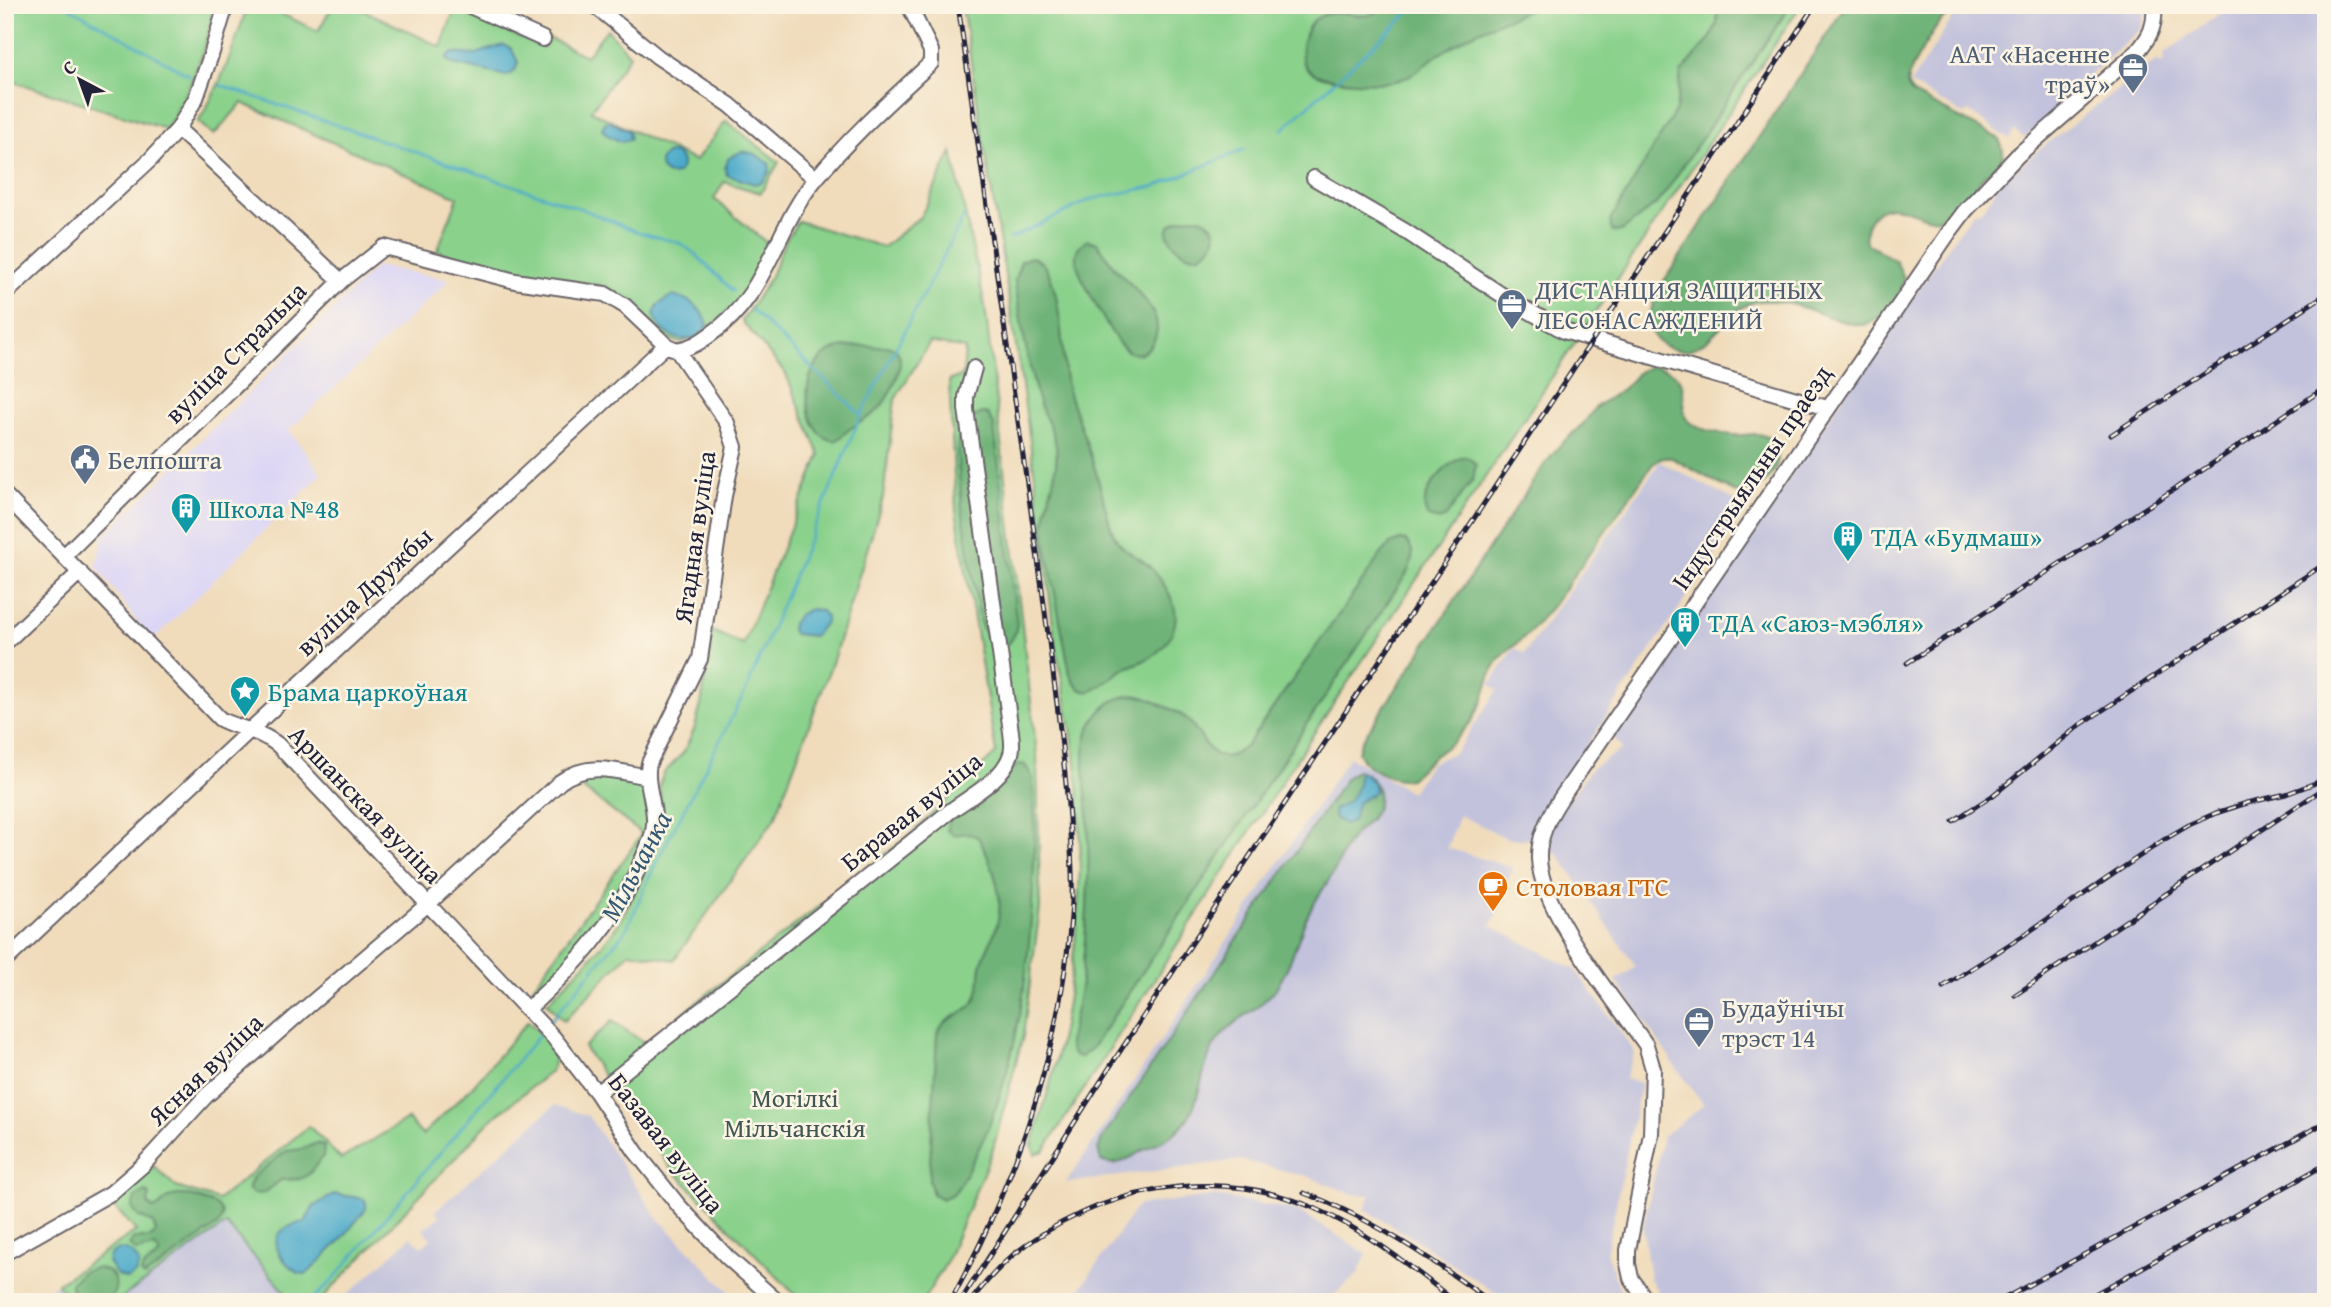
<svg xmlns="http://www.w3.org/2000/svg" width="2331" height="1307" font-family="'Gentium Book Plus',serif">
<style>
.built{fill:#dcd6f6}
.industrial{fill:#c2c2dc}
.green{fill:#8ad18c;stroke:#567a64;stroke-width:2}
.forest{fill:#6fb378;stroke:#486a5a;stroke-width:2}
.water{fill:#4baaca;stroke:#366682;stroke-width:2}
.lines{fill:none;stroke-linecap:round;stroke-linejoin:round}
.stream{stroke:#4baaca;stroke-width:2.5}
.minor-casing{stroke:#6a6368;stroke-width:18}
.minor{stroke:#fff;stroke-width:14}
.rail-casing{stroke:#22223b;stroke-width:5}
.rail{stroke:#fcf5e5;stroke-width:2.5;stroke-dasharray:8;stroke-linecap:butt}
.labels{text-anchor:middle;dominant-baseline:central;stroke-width:5;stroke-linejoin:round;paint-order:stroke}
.service-label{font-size:26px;fill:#4e5e75;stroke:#fcf5e5;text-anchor:start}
.street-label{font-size:26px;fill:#22223b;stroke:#fcf5e5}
.culture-label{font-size:26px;fill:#0d838f;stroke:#fcf5e5;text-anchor:start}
.food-label{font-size:26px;fill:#c56008;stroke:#fcf5e5;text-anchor:start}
.park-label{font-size:26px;fill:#415753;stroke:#fcf5e5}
.water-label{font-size:28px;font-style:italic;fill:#325874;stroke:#fcf5e5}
</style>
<rect width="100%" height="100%" fill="#fcf5e5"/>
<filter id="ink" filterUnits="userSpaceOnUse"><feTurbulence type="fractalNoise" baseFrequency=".0143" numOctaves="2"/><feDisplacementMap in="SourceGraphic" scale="14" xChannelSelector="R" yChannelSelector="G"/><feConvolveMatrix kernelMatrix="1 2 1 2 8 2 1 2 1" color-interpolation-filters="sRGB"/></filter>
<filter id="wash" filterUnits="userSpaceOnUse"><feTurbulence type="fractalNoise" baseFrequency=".00686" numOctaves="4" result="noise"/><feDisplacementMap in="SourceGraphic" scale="28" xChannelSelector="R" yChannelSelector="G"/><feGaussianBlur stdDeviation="1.57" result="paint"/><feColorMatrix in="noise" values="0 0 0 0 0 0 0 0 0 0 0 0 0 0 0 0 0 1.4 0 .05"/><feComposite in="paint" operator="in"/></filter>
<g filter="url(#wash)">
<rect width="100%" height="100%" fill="#f0dcbb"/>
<path class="built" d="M377 266 450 280 289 430 322 474 152 641 96 566 104 536Z"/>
<path class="industrial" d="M1961 5H2145L2146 10 2142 28 2061 101 2063 103 2038 128 2024 138 2015 130 2009 139 1968 111 1965 115 1910 84Z
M2224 5H2326V1302H1664L1650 1279 1643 1228 1663 1136 1704 1105 1680 1073 1616 980 1636 967 1557 853 1545 854 1552 823 1591 769 1622 749 1614 737 1752 539 1757 532V526L1872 354 1884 351 1886 344 1884 338 1973 212 1981 211 1993 195 1997 186 2040 149 2157 60 2160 64 2166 60 2163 55 2226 9Z
M1660 462 1747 507 1555 793 1531 839H1509L1459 815 1447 848 1513 868 1501 895 1504 898 1491 926 1575 969 1635 1052 1625 1079 1641 1083 1606 1253 1621 1292 1627 1302H1509L1412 1237 1365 1210 1371 1195 1352 1194 1307 1176 1240 1160 1066 1183 1349 757 1411 792 1431 763 1456 752 1498 690 1490 684 1515 648 1524 654Z
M555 1105 588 1116 657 1217 739 1302H340L411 1237 422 1247 431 1239 423 1229 439 1217 435 1211Z
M1215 1196 1296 1210 1367 1254 1357 1275 1326 1302H1071L1138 1205Z
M226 1224 287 1293V1299L284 1302H116Z
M57 1284 73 1302H29Z"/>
<path class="green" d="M5 5H213C211 41 186 100 166 129L5 79Z
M248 5H262L318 31 333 5H353L441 47 455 9 543 47 549 38 586 56 607 29 630 55 591 111 695 161 726 121 779 162 761 193 724 182 714 199 767 243 761 265 740 302 697 337 681 343 668 339 631 302 609 289 595 285 522 275 437 251 458 197 242 103 214 135 198 122C221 86 234 46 248 5Z
M962 5H1801L1298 757 1044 1151 1035 1154 1032 1145C1040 1116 1051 1086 1057 1056 1077 962 1087 852 1075 756 1068 706 1056 657 1051 607 1029 406 993 206 962 5Z
M952 152 985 306 1037 755 1040 908 1023 1036 993 1149 945 1265 922 1302H802L671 1168 616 1095 584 1047 612 1021 645 1043 911 834 996 753 956 510 949 381 963 375 965 349 930 342 895 399 883 498 833 660 775 818 674 960 630 952 564 1021 547 1003C569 979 595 956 614 930 635 900 646 864 659 830L662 809 659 785 664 773 684 752 694 730 701 705 712 631 743 645 820 455 786 374 742 321 771 276 784 243 798 221 883 247 921 216Z
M589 775 627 778 640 787 645 795 650 815 646 838 617 899 592 935 533 997H526L642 834 577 784Z
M528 1021C541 1035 563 1050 551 1071L492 1119 319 1302H284L287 1299 286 1293 226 1224 116 1302H73L57 1284 136 1231 112 1204 154 1166 176 1187 218 1200 309 1126 341 1159 408 1119 422 1135 471 1088Z"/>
<path class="forest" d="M1385 5H1539C1515 17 1489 25 1465 38 1455 45 1444 51 1433 58 1423 66 1414 75 1402 79 1384 86 1335 82 1317 75 1294 66 1300 35 1314 20 1343 0 1361 30 1385 5Z
M1717 5H1791L1665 193 1656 204 1623 230 1617 232 1612 231 1610 221 1614 214 1676 110 1681 73 1711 37 1717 24Z
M1846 5H1959C1954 11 1948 15 1942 20 1934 29 1910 68 1908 79 1906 86 1909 90 1913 94L1998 138C2001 144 2005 151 2002 158 1998 166 1989 171 1983 177 1971 189 1961 217 1942 219 1919 221 1891 192 1871 218 1866 226 1864 234 1866 243L1896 261 1904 278C1901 292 1895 305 1883 314 1878 319 1871 323 1864 325 1856 326 1846 322 1838 320 1814 312 1781 296 1755 302 1726 308 1716 345 1686 350 1679 351 1671 349 1665 346 1642 334 1650 309 1658 290Z
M1194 217C1222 221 1222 245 1197 256 1184 256 1171 245 1167 232 1170 220 1183 218 1194 217Z
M1087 240 1097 243C1104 251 1108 261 1116 269 1132 287 1169 315 1153 342 1151 346 1146 351 1141 353 1131 356 1124 349 1118 342 1108 327 1076 274 1076 258 1075 249 1080 244 1087 240Z
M1031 257C1065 262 1060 363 1068 390 1077 419 1089 447 1097 476 1103 493 1107 522 1115 537 1121 549 1133 554 1143 561 1156 570 1172 594 1175 610 1179 632 1162 653 1143 661 1137 664 1130 666 1124 669 1105 679 1085 711 1070 674L1045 541C1041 505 1060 478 1056 446 1054 428 1041 413 1037 396 1027 358 1020 318 1015 280L1021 261Z
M885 346C917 348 890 397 878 410 871 417 863 420 854 426 848 430 843 435 837 440 806 445 790 366 836 349 851 344 869 347 885 346Z
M1651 366C1702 372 1673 408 1690 422 1700 430 1720 434 1733 435 1751 437 1758 428 1775 442 1787 469 1760 496 1734 492L1672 458C1663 457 1658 459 1652 465L1553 605 1529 633 1499 659 1491 673 1483 700 1472 721 1453 742 1434 756 1410 779C1393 781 1364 769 1358 752L1361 742 1542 468 1560 445 1583 424 1596 407 1625 387 1638 372Z
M983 413 988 414 994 425 1017 624C1015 642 1005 651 989 641L980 623 962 510 957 452 958 441 965 425 971 418Z
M1463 457 1469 458 1476 465 1473 479 1446 517 1439 520 1428 517C1415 497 1444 464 1463 457Z
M1400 540 1406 541C1416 552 1413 560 1407 573L1093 1047 1081 1057 1073 1055C1071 1051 1070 1050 1069 1045 1069 1035 1073 1023 1075 1014 1079 996 1082 979 1083 961 1088 913 1089 865 1088 817 1087 790 1079 758 1088 732 1093 719 1103 706 1115 700 1133 691 1144 696 1160 704 1170 709 1180 712 1188 720 1206 739 1214 776 1247 745L1382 553 1390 544Z
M1019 764 1025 765 1032 776C1037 818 1035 861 1032 903 1028 980 1017 1054 989 1126 980 1148 969 1168 958 1188L953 1194 942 1199 933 1194 929 1180 937 1034C946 1014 961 1018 973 1003 981 993 979 978 981 966 985 950 995 936 998 920 1004 892 991 861 978 837L967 833 954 835 947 830C949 810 978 803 992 792 1002 783 1007 771 1019 764Z
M1357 770C1374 774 1382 791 1377 807 1372 821 1358 829 1350 840 1343 850 1340 862 1333 873 1324 889 1313 902 1306 919 1296 943 1290 969 1274 991 1258 1011 1233 1019 1218 1040 1199 1065 1203 1104 1181 1127 1170 1139 1154 1144 1140 1152 1128 1159 1116 1168 1101 1161L1098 1149 1102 1139 1346 778Z
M317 1143 324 1146 323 1156 309 1174 300 1179 281 1180 264 1193 254 1194 248 1189 253 1177 286 1151 302 1149Z
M145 1192 150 1194 148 1204 153 1209C160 1207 162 1203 167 1199 180 1189 201 1200 214 1204 225 1211 224 1219 215 1227L144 1277 141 1273C143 1263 155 1262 160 1253L155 1247 136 1251 129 1245 134 1238C143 1237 151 1242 156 1232L153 1223 139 1217 132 1208 135 1197Z
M95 1268C117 1270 121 1286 108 1302H80L72 1291 71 1283 82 1272Z"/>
<path class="water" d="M503 45 511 48 518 62 515 71 507 76 453 64 447 60 448 56 453 53 473 55Z
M605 122H611L629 131 630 139 621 142 607 135 602 129Z
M742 151 755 154 769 163 770 171 762 182 754 184 727 175 725 168 728 159Z
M660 164a11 11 0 1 1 22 0a11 11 0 1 1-22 0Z
M671 296C687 296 703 309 708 324 695 351 661 339 654 314L658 305Z
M813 609 821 611 826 617V622L814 636 794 634 791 630C792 619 802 610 813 609Z
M1363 772 1373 782 1375 790 1372 794 1357 803 1353 821 1345 824C1337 820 1332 818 1334 809 1350 804 1359 791 1359 774Z
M335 1194 364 1199 366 1202V1209L340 1241 310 1271 306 1274 298 1273C271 1253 265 1229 305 1222L314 1206Z
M116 1250C128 1248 134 1253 139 1263L136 1273 127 1279 117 1275 108 1262 110 1255Z"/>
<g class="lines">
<path class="stream" d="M65 5 189 75
M220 85 582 209 638 232 680 243 694 253 733 291
M1282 130 1417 5
M1009 239 1092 199 1156 186 1245 149
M751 309 861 415
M547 1025 626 930 655 865 747 688 861 415 964 216
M310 1302 332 1281 541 1033"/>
</g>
</g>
<g filter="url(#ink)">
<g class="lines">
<g class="minor-casing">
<path id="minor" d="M468 5 543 39
M594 5 658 57 730 105 816 179
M178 129 341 281
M1314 178 1405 231 1508 299 1564 331 1827 408
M5 294 151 159 178 129 196 98 212 52 226 5
M677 350C691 348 700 342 711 334 767 296 774 231 814 181 849 138 891 100 931 63V51L909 5
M5 495 220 719C239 729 261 731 278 745L554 1038 597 1093 636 1152 679 1206 727 1257 778 1302
M64 556 341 281 384 247 515 281 605 294 625 306 666 345 677 350 727 423 735 447 724 496 700 659 649 763C644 786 658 808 653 832 650 844 644 855 639 867 614 926 574 966 528 1009
M5 643 80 572
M5 961 249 731 666 345
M597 1093 949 812C969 797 1003 780 1011 754 1013 747 1012 739 1011 732L966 409V397L974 368
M5 1253 111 1193 143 1165 206 1096 301 1012 428 904 560 782C588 761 616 771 648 777
M1647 1302 1631 1278 1628 1264V1250L1651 1134 1653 1069 1646 1045C1615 1000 1541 912 1539 859 1538 837 1549 816 1561 798L1950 231 1965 211 2018 155 2137 52C2150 37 2156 25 2154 5"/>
</g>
<use href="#minor" class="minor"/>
<g class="rail-casing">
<path id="rail" d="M2111 435 2326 294
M1907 663 2176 488 2326 387
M1953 821 1992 796 2080 725 2326 563
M1943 987 2027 933 2165 839 2189 825 2216 813 2247 803 2286 794 2326 779
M2015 995 2326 787
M1304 1193C1372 1218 1433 1260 1491 1302
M955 1293C1018 1176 1060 1049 1071 917 1074 884 1071 850 1069 818 1063 739 1051 660 1041 581 1014 389 986 197 958 5
M960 1302 1115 1059 1815 5
M970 1302C983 1285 997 1269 1013 1255 1097 1188 1214 1164 1314 1208 1366 1230 1412 1268 1456 1302
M1998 1302 2326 1122
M2081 1302 2326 1164"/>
</g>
<use href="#rail" class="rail"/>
</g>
</g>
<defs>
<g id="office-pin" transform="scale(1.575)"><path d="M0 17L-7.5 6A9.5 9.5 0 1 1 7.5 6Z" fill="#5c6f8a" stroke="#fcf5e5"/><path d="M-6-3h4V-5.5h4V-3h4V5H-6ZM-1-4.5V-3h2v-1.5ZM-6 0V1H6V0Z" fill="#fff"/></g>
<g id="civic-pin" transform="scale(1.575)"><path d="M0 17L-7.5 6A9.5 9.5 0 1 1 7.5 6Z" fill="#5c6f8a" stroke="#fcf5e5"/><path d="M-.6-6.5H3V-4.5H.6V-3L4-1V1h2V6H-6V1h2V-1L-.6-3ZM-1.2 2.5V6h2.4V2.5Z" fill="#fff"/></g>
<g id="building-pin" transform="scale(1.575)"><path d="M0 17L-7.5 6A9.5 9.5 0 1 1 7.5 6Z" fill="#0f9aa8" stroke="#fcf5e5"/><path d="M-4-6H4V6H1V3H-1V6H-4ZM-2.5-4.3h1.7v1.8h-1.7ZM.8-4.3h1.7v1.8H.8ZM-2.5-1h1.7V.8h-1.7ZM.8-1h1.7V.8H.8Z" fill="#fff"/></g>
<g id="sight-pin" transform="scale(1.575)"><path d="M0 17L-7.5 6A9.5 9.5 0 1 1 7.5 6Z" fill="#0f9aa8" stroke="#fcf5e5"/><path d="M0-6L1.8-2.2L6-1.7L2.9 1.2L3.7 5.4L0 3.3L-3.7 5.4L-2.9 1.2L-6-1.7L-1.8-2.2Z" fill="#fff"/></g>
<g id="cafe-pin" transform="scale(1.575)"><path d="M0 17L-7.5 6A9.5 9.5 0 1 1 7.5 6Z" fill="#e8710a" stroke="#fcf5e5"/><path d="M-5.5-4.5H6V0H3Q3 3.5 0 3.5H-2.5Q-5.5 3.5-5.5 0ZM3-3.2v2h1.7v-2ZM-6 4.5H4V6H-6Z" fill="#fff"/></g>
</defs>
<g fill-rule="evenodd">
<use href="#office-pin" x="2133" y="68"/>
<use href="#office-pin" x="1512" y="304"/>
<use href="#civic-pin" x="85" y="459"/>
<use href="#building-pin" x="186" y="508"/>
<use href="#building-pin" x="1848" y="536"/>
<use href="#building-pin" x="1685" y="622"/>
<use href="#sight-pin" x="245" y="691"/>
<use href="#cafe-pin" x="1493" y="886"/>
<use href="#office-pin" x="1699" y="1022"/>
</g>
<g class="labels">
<g class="service-label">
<text x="2110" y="53" text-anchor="end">ААТ «Насенне<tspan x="2110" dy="30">траў»</tspan></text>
<text x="1535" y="289">ДИСТАНЦИЯ ЗАЩИТНЫХ<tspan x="1535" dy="30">ЛЕСОНАСАЖДЕНИЙ</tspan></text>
<text x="108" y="459">Белпошта</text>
<text x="1722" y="1007">Будаўнічы<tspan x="1722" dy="30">трэст 14</tspan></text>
</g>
<g class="street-label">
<text transform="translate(235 352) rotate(-45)">вуліца Стральца</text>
<text transform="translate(1751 477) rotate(-56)">Індустрыяльны праезд</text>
<text transform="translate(694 537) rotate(-82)">Ягадная вуліца</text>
<text transform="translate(364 591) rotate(-43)">вуліца Дружбы</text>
<text transform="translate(366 804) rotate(46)">Аршанская вуліца</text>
<text transform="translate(911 811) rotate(-39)">Баравая вуліца</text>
<text transform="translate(205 1069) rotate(-44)">Ясная вуліца</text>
<text transform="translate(667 1143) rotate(52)">Базавая вуліца</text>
</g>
<g class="culture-label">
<text x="209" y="508">Школа №48</text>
<text x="1871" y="536">ТДА «Будмаш»</text>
<text x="1708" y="622">ТДА «Саюз-мэбля»</text>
<text x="268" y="691">Брама царкоўная</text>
</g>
<g class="food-label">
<text x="1516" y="886">Столовая ГТС</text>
</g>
<g class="park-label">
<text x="795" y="1097">Могілкі<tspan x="795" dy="30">Мільчанскія</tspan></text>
</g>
<g class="water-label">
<text transform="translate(635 866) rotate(-62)">Мільчанка</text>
</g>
</g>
<rect width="2331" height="1307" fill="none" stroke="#fcf5e5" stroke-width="28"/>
<g transform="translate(80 80) rotate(319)" stroke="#fcf5e5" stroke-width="5" paint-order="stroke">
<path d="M0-5L12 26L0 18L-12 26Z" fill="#22223b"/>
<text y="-10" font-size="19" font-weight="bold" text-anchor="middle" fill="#22223b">С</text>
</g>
</svg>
